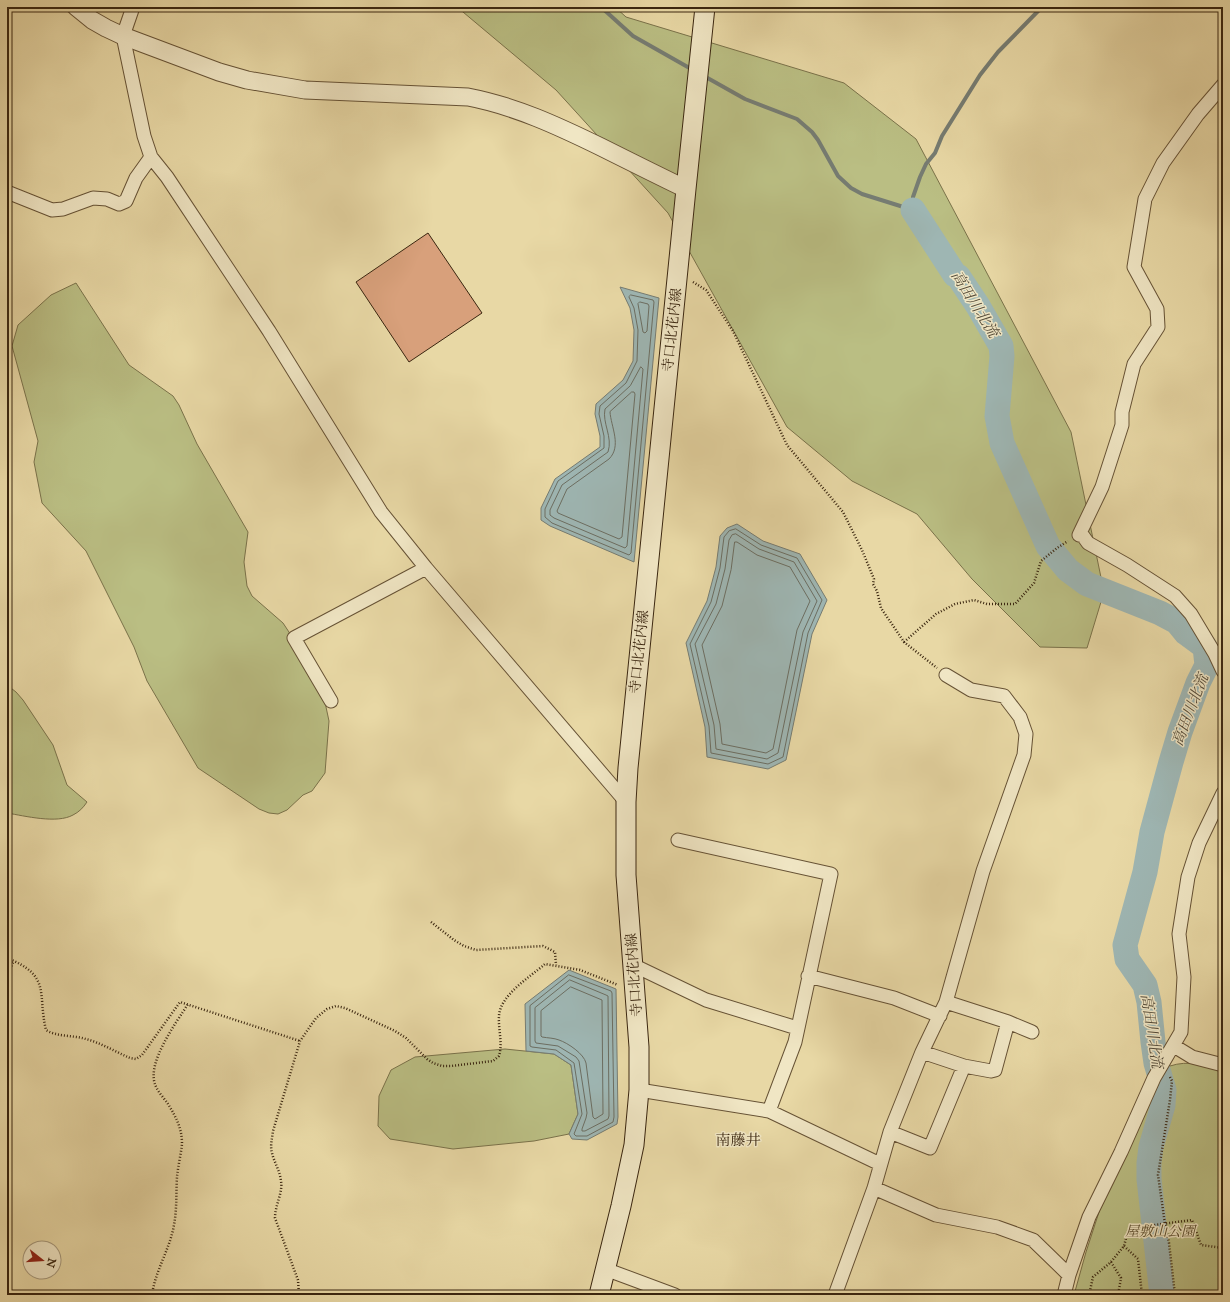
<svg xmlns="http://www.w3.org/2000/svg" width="1230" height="1302" font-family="'IM FELL Great Primer','Noto Serif JP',serif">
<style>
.green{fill:#babe83;stroke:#7a724a}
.water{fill:#9eb6b3;stroke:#767c72}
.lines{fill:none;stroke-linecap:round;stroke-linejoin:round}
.shore{stroke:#6c6e62;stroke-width:1}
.stream{stroke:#767c72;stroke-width:4}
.river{stroke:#9eb6b3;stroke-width:25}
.building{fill:#d8a07b;stroke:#3a2610}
.minor-casing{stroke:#665235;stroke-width:15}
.tertiary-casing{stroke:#665235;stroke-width:19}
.secondary-casing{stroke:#3a2610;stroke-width:21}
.path{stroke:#3a2610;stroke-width:2.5;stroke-dasharray:1 2;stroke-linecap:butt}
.minor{stroke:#f0e6c4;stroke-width:13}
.tertiary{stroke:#f0e6c4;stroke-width:17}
.secondary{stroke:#f0e6c4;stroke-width:19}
.labels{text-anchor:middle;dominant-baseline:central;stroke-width:3;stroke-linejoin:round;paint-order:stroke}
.street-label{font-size:14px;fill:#3a2610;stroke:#f0e6c4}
.park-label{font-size:14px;font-style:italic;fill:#5a4c2d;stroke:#f0e6c4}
.water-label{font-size:15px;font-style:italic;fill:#534a39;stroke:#f0e6c4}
.neighbourhood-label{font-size:15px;fill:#3a2610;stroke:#f0e6c4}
</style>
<rect width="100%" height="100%" fill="#e8d8a5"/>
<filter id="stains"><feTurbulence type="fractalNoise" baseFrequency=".005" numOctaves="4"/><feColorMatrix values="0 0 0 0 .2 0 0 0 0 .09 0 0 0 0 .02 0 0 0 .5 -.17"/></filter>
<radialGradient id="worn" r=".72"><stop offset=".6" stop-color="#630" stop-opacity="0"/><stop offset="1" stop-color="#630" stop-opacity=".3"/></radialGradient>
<path class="green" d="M457 7H615L626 17 844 83 916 139 1071 432 1104 592 1087 648 1040 647 972 579 917 514 852 481 787 427 668 213 556 90Z
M76 283 129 365 173 396 179 405 197 444 248 532 244 562 247 586 252 596 283 623 320 679 329 721 325 773 312 791 303 795 287 810 278 814 269 813 259 809 198 768 147 681 134 647 86 551 42 503 34 462 38 441 12 346 18 325 51 295Z
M7 685 16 692 23 700 53 745 67 785 87 802C83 808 79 812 73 815 57 824 25 816 7 813Z
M505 1049 554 1054 571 1065 578 1114 569 1134 534 1141 453 1149 390 1139 378 1126 379 1096 391 1070 415 1057Z
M1164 1062 1170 1066C1188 1060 1205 1065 1223 1069V1295H1074L1086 1252 1100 1209Z"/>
<path class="water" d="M620 287 659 298 634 562 550 526 541 520V508L555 479 600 447V436L595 414 596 404 623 380 633 361 634 330 630 308Z
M737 524 763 541 800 554 827 600 812 634 786 760 768 769 707 757 705 727 686 643 707 601 716 567 720 536 727 528Z
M569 970 616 989 618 1117 617 1124 587 1140 572 1139 569 1134 578 1114 571 1065 554 1054 526 1051 525 1004Z"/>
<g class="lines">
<path class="shore" d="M631 295 653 300 654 302 631 553 629 555 552 523 545 517V509L558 481 604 448V436L599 414 600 406 626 383 637 361 638 330 634 308 629 297Z
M640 302 648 304 649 306 647 331 645 333 643 332 638 304Z
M641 367 643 369 627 546 625 548 554 518 550 515V510L562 485 608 452C613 437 602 423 605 409L630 386Z
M632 392H634L635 394 622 537 619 539 558 513 557 511 567 489 609 459C622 446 611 427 610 412Z
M736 529 761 545 797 558 822 600 808 633 783 757 768 764 711 753 709 726 690 644 711 602 720 568 724 537 729 531Z
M736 534 759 549 794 562 817 601 803 632 778 753 767 759 716 749 714 725 695 644 716 604 725 569 729 540 732 535Z
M735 542H737L757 555 790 567 810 601 797 630 773 749 766 753 722 744 720 724 702 645 722 606 731 570Z
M569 975 611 991 612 993 614 1117 613 1122 587 1136H576L574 1134 582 1114 574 1063 556 1050 532 1047 530 1046V1006Z
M570 980 606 995 608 996 609 1116 608 1119 585 1131H582V1129L586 1118 587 1113 579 1061 576 1057 558 1046 536 1043 535 1041V1008Z
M571 987 602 1000 603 1114 595 1119 593 1117 586 1063C584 1054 568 1043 559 1040 554 1038 548 1038 542 1037L541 1036V1011Z"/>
<path class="stream" d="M601 7 633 36 693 70
M704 76 745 99 797 119 812 132 818 140 838 176 851 188 862 194 913 210V197L920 177 926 164 935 153 942 136 980 75 998 52 1042 7"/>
<path class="river" d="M913 210 955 275 958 276 978 306 1001 346 1002 356 997 416 1002 443 1048 546 1068 570 1087 584 1160 613 1177 622 1186 633 1205 647 1207 665 1198 683 1180 732 1171 762 1152 832 1145 872 1125 945 1127 959 1145 985 1149 1002 1153 1042 1156 1063 1164 1090 1163 1105 1151 1147 1149 1163V1179L1162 1295"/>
</g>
<path class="building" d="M428 233 482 313 409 362 356 282Z"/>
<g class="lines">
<g class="minor-casing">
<path id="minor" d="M133 7 123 36 144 136 151 157 167 177 269 331 381 512 426 568 626 802
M1223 85 1198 114 1163 163 1145 199 1134 267 1157 309 1158 327 1134 364 1122 412V425L1102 487 1079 535 1083 536 1088 543 1127 565 1175 596 1191 614 1215 654 1223 671
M7 192 52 210 63 209 93 198 107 199 119 204 126 201 136 178 151 157
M331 701 294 638 426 568
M678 840 831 874 795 1042 769 1111
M633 965 706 1000 797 1028
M808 976 894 998 940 1016
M946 1002 1008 1022 1032 1032
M1174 1046 1192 1057 1223 1065
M922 1052 964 1066 991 1071 995 1070 1008 1022
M639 1090 769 1111 880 1164
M890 1132 930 1148 964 1066
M874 1188 936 1215 997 1227 1033 1240 1069 1275
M605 1269 675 1295
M835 1295 874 1188 890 1132 922 1052 946 1002 983 871 1024 755 1026 734 1020 717 1004 696 971 690 946 675
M1064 1295 1069 1275 1089 1217 1121 1152 1154 1078 1181 1032 1184 977 1179 934 1188 877 1199 843 1223 793"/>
</g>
<g class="tertiary-casing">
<path id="tertiary" d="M76 7 92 20 106 28 123 36 219 72 247 80 305 90 468 97C515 106 558 126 601 147 629 161 657 175 686 189"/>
</g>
<g class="secondary-casing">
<path id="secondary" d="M599 1295 621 1206 634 1145 639 1090V1047L626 875V802L628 768 686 189 705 7"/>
</g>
<path class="path" d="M693 282 706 290 733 331 787 445 843 512 862 550 874 579 873 584 877 591 881 608 904 642 937 668
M904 642 936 614 955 604 974 600 987 604H1015L1034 583 1041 561 1057 548 1068 541
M431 922 454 940 464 946 476 950 543 946 555 952 556 965
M7 958C52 976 37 993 46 1030 57 1037 73 1035 86 1039 101 1043 116 1052 130 1058L136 1059 142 1055 180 1002 300 1041
M7 974 14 961
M1170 1077 1172 1081 1170 1100 1158 1175 1165 1224 1169 1243 1175 1295
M1124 1246 1138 1259 1142 1295
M1111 1262 1121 1278 1118 1295
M152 1295C155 1271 170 1249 174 1225 177 1209 176 1193 177 1177 178 1166 181 1154 182 1144 182 1128 176 1117 168 1104 164 1098 157 1091 155 1084 147 1062 176 1023 188 1004
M299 1295 298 1280 275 1218C275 1205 283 1193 281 1181 280 1171 274 1162 272 1153 270 1146 272 1139 273 1131L300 1041 316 1018 327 1009 336 1006 345 1008 395 1031 406 1038 427 1059 433 1063 442 1066H451L493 1061 499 1056C503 1043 498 1029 499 1016 500 995 530 977 545 964L580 970 618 985
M1089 1295 1093 1277 1111 1262 1124 1246 1128 1231 1147 1226 1192 1220 1201 1245 1223 1248"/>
<use href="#minor" class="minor"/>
<use href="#tertiary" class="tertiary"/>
<use href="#secondary" class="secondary"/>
</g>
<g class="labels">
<g class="street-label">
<text transform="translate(672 330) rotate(-84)">寺口北花内線</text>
<text transform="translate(639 652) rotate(-84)">寺口北花内線</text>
<text transform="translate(634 975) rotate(-94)">寺口北花内線</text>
</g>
<g class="park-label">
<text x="1160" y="1231">屋敷山公園</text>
</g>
<g class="water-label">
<text transform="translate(975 304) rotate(58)">高田川北流</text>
<text transform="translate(1190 710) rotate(-69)">高田川北流</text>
<text transform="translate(1152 1031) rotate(81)">高田川北流</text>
</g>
<g class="neighbourhood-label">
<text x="738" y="1140">南藤井</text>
</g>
</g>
<rect width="1230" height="1302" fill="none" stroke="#e8d8a5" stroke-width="24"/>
<rect x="8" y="8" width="1214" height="1286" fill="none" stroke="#3a2610" stroke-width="2"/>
<rect x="12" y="12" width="1206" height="1278" fill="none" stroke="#3a2610"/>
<g transform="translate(42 1260) rotate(107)"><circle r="19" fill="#f0e6c4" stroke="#a7997c"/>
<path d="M0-3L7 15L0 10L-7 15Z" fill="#8f2418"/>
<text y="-6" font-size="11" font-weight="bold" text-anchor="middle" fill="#3a2610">N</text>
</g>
<rect width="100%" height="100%" filter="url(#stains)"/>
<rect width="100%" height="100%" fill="url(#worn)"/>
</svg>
